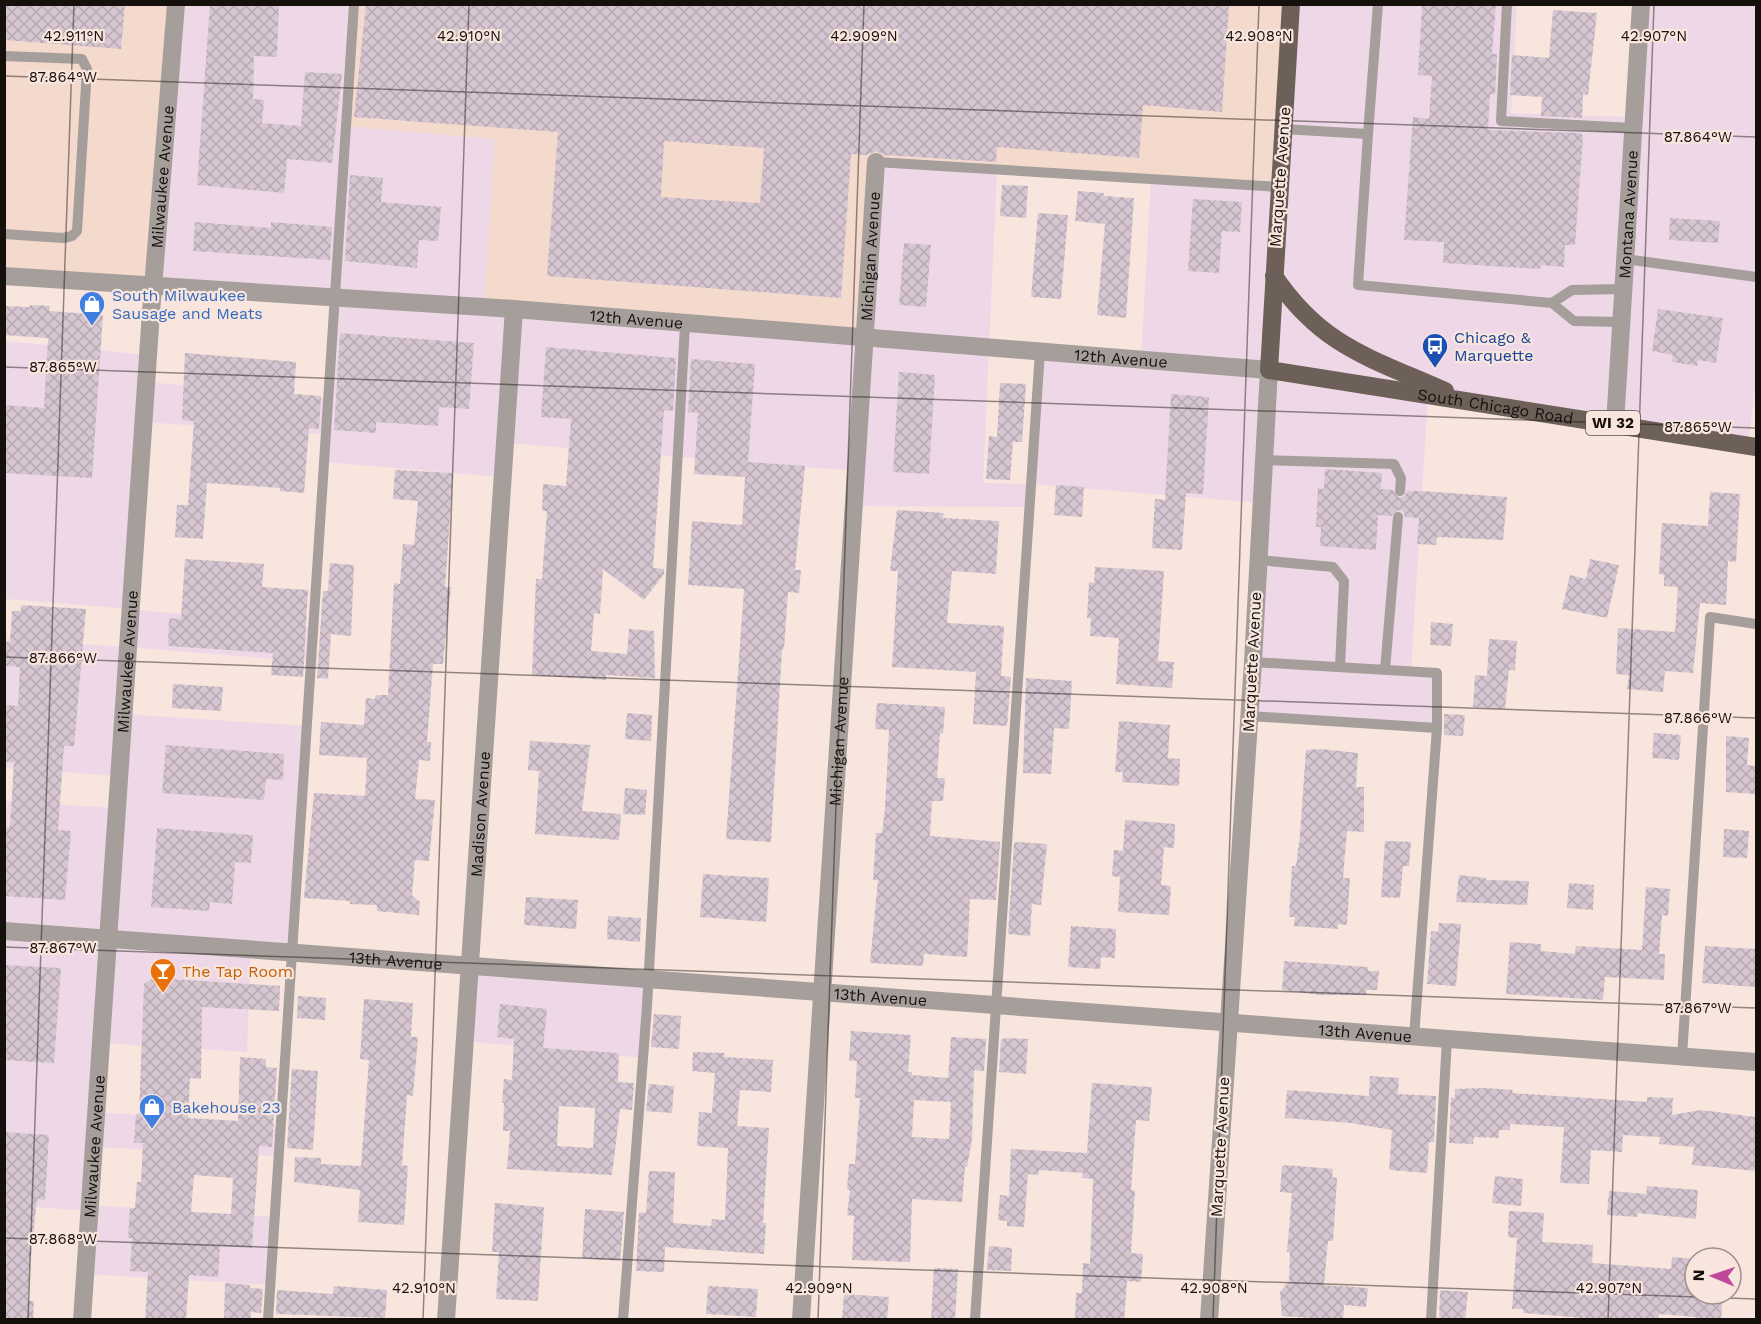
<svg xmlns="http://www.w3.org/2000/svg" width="1761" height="1324" font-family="'Work Sans',sans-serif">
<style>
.commercial{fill:#eed8e7}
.built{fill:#f4d9cd}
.building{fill:url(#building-cross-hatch);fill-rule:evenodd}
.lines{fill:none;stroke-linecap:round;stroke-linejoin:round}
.service{stroke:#a59e9a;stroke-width:10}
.minor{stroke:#a59e9a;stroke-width:18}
.tertiary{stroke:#a59e9a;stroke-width:18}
.primary{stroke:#6d6058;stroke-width:18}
.ticks{fill:none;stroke:#16100d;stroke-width:1.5;stroke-opacity:0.45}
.labels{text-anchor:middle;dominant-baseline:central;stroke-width:4.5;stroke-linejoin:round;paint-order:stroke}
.shield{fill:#f8e5dd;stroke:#5a504b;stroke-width:1.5}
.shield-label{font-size:15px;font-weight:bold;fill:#16100d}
.street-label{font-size:16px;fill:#16100d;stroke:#f8e5dd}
.shop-label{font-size:16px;fill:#366cbe;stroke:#f8e5dd;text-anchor:start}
.transit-label{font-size:16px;fill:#164399;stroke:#f8e5dd;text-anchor:start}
.food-label{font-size:16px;fill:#c56008;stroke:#f8e5dd;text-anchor:start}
.ticks-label{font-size:15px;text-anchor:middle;fill:#16100d;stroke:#f8e5dd;stroke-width:4.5;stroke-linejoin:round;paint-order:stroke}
</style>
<defs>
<pattern id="building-cross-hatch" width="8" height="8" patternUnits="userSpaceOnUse" patternTransform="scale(1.5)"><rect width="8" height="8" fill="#d6c6d1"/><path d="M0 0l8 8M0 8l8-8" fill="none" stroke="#b7a9b2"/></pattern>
</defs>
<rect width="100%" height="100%" fill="#f8e5dd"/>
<path class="commercial" d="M176 5H354L347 126 495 139 484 307 876 162 997 170 983 483 1030 484 1040 351 1141 359 1151 179 1291 5H1517L1511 113 1633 117 1641 5H1756V382L1748 446 1428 395 1411 671 1437 673V728L1249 716 1261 503 1031 484 1029 507 855 506 857 471 505 443 502 477 324 462 326 432 316 434 143 422 130 609 314 628 312 662 128 647 123 714 307 726 293 952 251 950 247 1052 100 1043 96 1112 281 1126 279 1156 93 1147 90 1205 275 1217 270 1285 85 1274 89 1211 5 1205 4 801 116 808 118 776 5 768V639L127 647 130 609 5 599V341L148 355 147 382 328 398 335 299 153 285Z
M470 966 648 979 643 1058 466 1041Z"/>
<path class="built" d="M4 5H176L153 285 5 276Z
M354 5H1291L1280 187 876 162 866 337 484 307 495 139 346 126Z"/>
<path class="building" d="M4 4H125L121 49 4 40Z
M210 4H279L277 57 254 56 253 99 264 100 262 123 301 126 305 72 342 74 332 163 287 159 284 193 197 185Z
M366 4H1229L1222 112 1143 105 1139 158 997 147 996 162 884 155 876 151 867 155 851 154 841 298 547 276 558 132 354 117ZM664 141 764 148 760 203 661 197Z
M1422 4H1496L1492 54H1497L1495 94H1490L1488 130 1580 133 1583 136 1575 245H1565L1564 267 1541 265 1540 269 1443 263 1444 242 1404 240 1413 117 1429 119 1432 76 1418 75Z
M1553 10 1597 13 1588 95 1583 94 1582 118 1541 116 1542 97 1510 95 1512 55 1549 58Z
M350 175 383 178 381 202 441 207 438 241 419 240 417 268 345 261Z
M1002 185 1028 186 1026 218 1000 216Z
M1078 191 1104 193V196L1134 198 1126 318 1097 315 1105 224 1075 221Z
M1193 199 1242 202 1240 232 1222 231 1219 273 1188 271Z
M1038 213 1068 215 1061 299 1031 297Z
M1670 218 1720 221 1718 243 1669 240Z
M195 222 271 228V222L332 227 330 260 193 251Z
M904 243 931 245 926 307 899 305Z
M30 305 50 306 49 311 103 315 92 478 4 473V405L44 408 48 338 4 335V306L30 307Z
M1658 309 1723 318 1716 363 1698 360 1697 366 1672 362 1673 355 1652 351Z
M340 333 474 343 469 409 439 407 438 426 376 422V433L334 430Z
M546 347 676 358 673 411 664 410 653 568 664 569V574L644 600 603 569 600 614 594 613 591 651 627 654 629 629 654 631 655 678 606 675V680L532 675 536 579H542L547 511H542L543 484 566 486 571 419 541 417Z
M185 353 296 362 294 394 321 396 319 429 309 428 304 493 280 491V488L207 483 203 539 175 537 177 505H188L194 421 182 420Z
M691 359 755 364 748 462 805 466 795 570H801L799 593 788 592 784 649H782L771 842 726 839 744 589 688 585 692 521 742 525 745 477 694 474 698 413 688 412Z
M899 372 935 375 929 474 893 472Z
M1000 383 1026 384 1022 442H1013L1010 480 986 479 989 436 997 437Z
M1171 394 1209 397 1203 494 1186 493 1182 550 1152 548 1155 499 1165 500Z
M1325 469 1382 473 1381 489 1393 490 1399 498 1404 497 1407 491H1422L1507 497 1503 540 1437 537 1436 545 1417 544 1419 518 1405 517 1403 511 1398 510 1391 516 1378 515 1376 550 1320 546 1321 527H1316L1318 488 1324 489Z
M395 470 453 473 445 587H451L443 664H433L427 742H431L430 761 419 760 415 799 435 800 429 861 415 860 412 895 420 902 419 915 377 911V905L350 904V901L304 898 314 793 365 796 367 758 319 755 321 722 364 725 366 698 375 699 376 695H388L394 583 400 584 403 544 414 545 418 501 393 499Z
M1056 485 1084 487 1082 517 1054 515Z
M1710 492 1740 494 1736 562 1728 561 1726 605 1700 603 1693 673 1665 671 1663 692 1627 689 1629 675 1616 674 1618 628 1675 632 1678 587 1664 586V575L1659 574 1662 523 1708 526Z
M897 510 944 513 943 518 999 521 996 574 952 571 947 623 1004 626 1001 676 1011 677 1007 726 973 724 976 672 892 667 898 571H890Z
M185 559 264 564 262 587 308 590 303 677 271 675 273 653 168 646 169 618 181 619Z
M1590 559 1619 565 1607 618 1562 609 1570 575 1586 579Z
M330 563 354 565 351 636 331 634 328 679 317 678 323 591H328Z
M1095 567 1164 571 1158 661 1174 662 1172 688 1116 684 1119 638 1090 636 1091 618H1087L1089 582 1094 583Z
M21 605 86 609 74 746H64L58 830 71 831 65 900 4 896V827H10L14 762H4V705L18 706 20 667 4 666V642H10L12 611H21Z
M1431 622 1453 624 1451 646 1430 645Z
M1489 639 1517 641 1515 670H1509L1505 709 1473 707 1475 675 1487 676Z
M1026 678 1072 681 1069 729 1054 728 1051 774 1023 773Z
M173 684 223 687 221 711 172 708Z
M877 703 945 707 943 734 940 733 937 778H945L943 801H932L930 836 1000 842 996 900 970 899 967 957 924 954 923 966 870 963 878 880H873L876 833H882L885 809 889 730 875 729Z
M627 713 652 715 651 741 625 739Z
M1444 714 1465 715 1463 736 1444 735Z
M1119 721 1170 725 1168 758 1180 759 1179 786 1122 782 1123 772H1115Z
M1654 733 1681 735 1679 760 1652 758Z
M1726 736 1749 738 1747 765 1756 766V794L1726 792Z
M530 741 590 745 582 811 621 814 619 840 535 834 539 771 528 770Z
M166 745 284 754 283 780 266 779 264 800 162 793Z
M1321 749 1358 753 1356 787H1364V832L1347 831 1343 878H1350L1347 925 1338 924V929L1294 926 1295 917H1289L1292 866H1296L1300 835 1306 750Z
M625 788 647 790 645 815 623 814Z
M1125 820 1175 824 1174 848 1164 847 1161 885 1171 886 1169 915 1118 912 1120 877 1112 876 1114 850 1123 851Z
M157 828 253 835 251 863 235 862 232 904 210 902 209 911 151 907Z
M1724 829 1749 831 1747 858 1723 857Z
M1385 841 1411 842 1409 866H1403L1400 898 1381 897Z
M1018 842 1047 844 1041 905 1032 904 1030 936 1008 934 1014 843Z
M703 874 769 878 766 922 700 917Z
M1459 875 1486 878V880L1529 881 1527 905 1456 902Z
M1569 883 1594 885 1593 910 1567 908Z
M1646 887 1670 889 1668 916 1662 915 1659 954H1665L1664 980 1605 977 1603 1000 1506 994 1510 942 1541 944V951L1575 954 1576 946 1642 950Z
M526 897 578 900 576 929 524 925Z
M608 916 641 918 640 942 607 939Z
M1439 923 1461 924 1456 986 1427 984 1431 931 1438 932Z
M1071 926 1116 929 1115 958 1101 957 1100 969 1068 967Z
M1705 946 1756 949V987L1702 983Z
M1284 961 1368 967V971H1379L1377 990H1366V995H1320L1282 990Z
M5 965 61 968 54 1063 4 1060Z
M153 978 280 986 279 1011 202 1007 201 1079 190 1078 188 1118 238 1121 240 1057 266 1059V1067L277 1068 272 1147 259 1146 252 1248 220 1246 218 1277 189 1275 186 1320H145L148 1272 130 1271 132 1238H128L130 1208H135L137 1182H141L143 1143H134L136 1114H139L144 984ZM194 1175 233 1178 231 1214 191 1212Z
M298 996 326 998 325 1020 297 1018Z
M364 999 413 1003 411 1037H418L413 1096 407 1095 402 1165 408 1166 404 1225 358 1222 360 1190 294 1182 295 1157 321 1158V1164L361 1166 369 1060 360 1059Z
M500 1004 547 1009 543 1048 619 1053 618 1082 634 1083 632 1110 620 1109 612 1175 507 1169 510 1131H503L504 1103H502L504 1079 512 1080 514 1039 497 1037ZM559 1106 595 1108 593 1148 557 1146Z
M654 1014 681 1016 679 1049 651 1047Z
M851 1031 911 1035 908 1072H912V1075L948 1078 951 1037 986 1039 984 1071 974 1070 972 1139 967 1167H965L962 1202 912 1199 910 1262 852 1260 854 1216 847 1215 850 1190H847L849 1164H855L860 1098H855L857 1061H849ZM914 1100 951 1102 949 1139 912 1137Z
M1004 1038 1028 1039 1026 1074 999 1072 1001 1040Z
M693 1052 725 1053 724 1057 773 1060 771 1092 740 1090 737 1126 769 1128 763 1223H766L764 1254 665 1247 664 1272 636 1271 639 1212 646 1213 649 1171 675 1172 673 1223 711 1226 712 1219 725 1220 728 1148 697 1146 699 1112 712 1113 715 1073 692 1071Z
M292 1069 318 1071 313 1150 287 1148Z
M1370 1076 1399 1078 1398 1094 1436 1096 1434 1142H1429L1427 1173 1389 1170 1392 1130 1351 1123 1285 1118 1287 1090 1369 1096Z
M1092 1083 1152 1087 1149 1121 1136 1120 1131 1190 1135 1191 1131 1253 1143 1254 1141 1282 1127 1281 1124 1320H1075L1076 1293H1082L1083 1263 1090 1264 1093 1179 1082 1178 1083 1173 1039 1170 1038 1175 1028 1174 1024 1227 1007 1226V1221L998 1220 1000 1195 1009 1196 1011 1149 1087 1153Z
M649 1084 674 1086 672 1113 646 1111Z
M1485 1088 1513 1090 1512 1093 1647 1102V1097L1673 1098 1672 1115 1701 1110 1756 1117V1171L1692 1165 1694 1147 1659 1144 1660 1137 1623 1135 1622 1152 1591 1150 1589 1184 1560 1183 1564 1127 1510 1124V1130H1499V1138L1474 1137 1473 1144 1449 1143 1451 1097 1455 1098V1089Z
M4 1132 49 1135 45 1200 37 1199 30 1264 28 1301H34L33 1320H4Z
M1286 1165 1333 1169 1332 1177 1337 1178 1333 1241H1328L1324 1285 1368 1288 1366 1307 1344 1305 1343 1320 1282 1316 1280 1292 1289 1281 1290 1252H1287L1292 1193 1280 1192 1282 1166Z
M1495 1176 1523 1179 1521 1206 1492 1203Z
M1647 1186 1698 1190 1696 1219 1638 1213 1637 1217 1607 1215 1609 1191 1646 1194Z
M495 1203 544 1207 538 1301 496 1299 499 1252H492Z
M585 1209 624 1212 620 1261 582 1258Z
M1509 1211 1544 1213 1542 1242 1593 1245 1592 1263 1671 1269 1672 1257 1695 1259V1294H1723L1721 1320H1696V1317L1659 1314 1658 1319 1605 1320 1523 1313V1309H1512L1517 1238 1508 1237Z
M989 1246 1012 1248 1011 1271 987 1270Z
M934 1268 958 1269 955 1320H931Z
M225 1283 250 1285V1288L263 1289 261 1313 251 1312V1320H224Z
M334 1286 387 1290 385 1318 276 1314 277 1290 333 1294Z
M708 1286 758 1289 756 1317 706 1314Z
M1440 1290 1468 1292 1465 1320H1439Z
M844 1294 889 1297 887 1320H842Z"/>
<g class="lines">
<path class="service" d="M1507 4 1501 121 1633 128
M4 56 82 59 87 69 77 231 72 236 63 238 4 234
M1283 129 1368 134 1358 285 1552 303
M1368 134 1378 4
M876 162 1280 187
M1625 259 1756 277
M1621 322 1574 321 1552 303 1572 290 1623 289
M1264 460 1394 464 1401 478 1400 491
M1258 560 1333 567 1344 581 1340 667
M1253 662 1437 673V728L1414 1037
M1385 670 1398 517
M1249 716 1437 728
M1682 1057 1710 617 1756 624
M268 1320 354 4
M623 1320 647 1006 685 325
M975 1320 1040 351
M1431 1320 1447 1039"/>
<g class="minor">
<path id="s1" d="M4 276 514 309 1269 370 1253 662 1209 1320"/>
<path id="s2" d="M1615 424 1641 4"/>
<path id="s3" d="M4 931 1756 1062"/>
<path id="s4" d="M446 1320 514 309"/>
<path id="s5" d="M801 1320 876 162"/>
</g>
<path class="tertiary" id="s6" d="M82 1320 151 312 176 4"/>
<g class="primary">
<path id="s7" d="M1291 4 1269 370 1756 447"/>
<path d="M1274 276C1322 347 1371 358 1445 391"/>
</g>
</g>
<path class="ticks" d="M4 76 1756 137M4 367 1756 428M4 657 1756 718M4 947 1756 1008M4 1238 1756 1299M28 1320 74 4M423 1320 469 4M818 1320 864 4M1213 1320 1259 4M1608 1320 1654 4"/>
<defs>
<g id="shop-pin" transform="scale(1.35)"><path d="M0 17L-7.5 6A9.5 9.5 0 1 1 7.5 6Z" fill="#3f7fe0" stroke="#f8e5dd"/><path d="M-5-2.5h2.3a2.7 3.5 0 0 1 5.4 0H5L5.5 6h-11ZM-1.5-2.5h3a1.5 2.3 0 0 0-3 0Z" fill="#fff"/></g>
<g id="bus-pin" transform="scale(1.35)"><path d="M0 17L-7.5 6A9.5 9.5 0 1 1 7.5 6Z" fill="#1a4fb4" stroke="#f8e5dd"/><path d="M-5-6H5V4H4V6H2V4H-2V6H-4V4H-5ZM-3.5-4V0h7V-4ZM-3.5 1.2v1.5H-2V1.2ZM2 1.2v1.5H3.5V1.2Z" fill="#fff"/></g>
<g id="bar-pin" transform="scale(1.35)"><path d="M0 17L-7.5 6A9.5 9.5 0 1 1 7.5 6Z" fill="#e8710a" stroke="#f8e5dd"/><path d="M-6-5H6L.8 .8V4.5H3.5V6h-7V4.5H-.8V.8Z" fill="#fff"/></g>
</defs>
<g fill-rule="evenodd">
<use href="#shop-pin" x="92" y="304"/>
<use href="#bus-pin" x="1435" y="346"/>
<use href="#bar-pin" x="163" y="971"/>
<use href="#shop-pin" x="152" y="1107"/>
</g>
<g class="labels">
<rect class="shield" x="1586" y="411" width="54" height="24" rx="4.5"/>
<g class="shield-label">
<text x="1613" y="423">WI 32</text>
</g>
<g class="street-label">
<text stroke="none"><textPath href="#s6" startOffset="1146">Milwaukee Avenue</textPath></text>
<text transform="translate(1280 177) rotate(-86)">Marquette Avenue</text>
<text stroke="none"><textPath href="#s2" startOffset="210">Montana Avenue</textPath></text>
<text stroke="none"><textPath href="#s5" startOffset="1066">Michigan Avenue</textPath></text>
<text stroke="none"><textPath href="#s1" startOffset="634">12th Avenue</textPath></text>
<text stroke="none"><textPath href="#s1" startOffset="1120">12th Avenue</textPath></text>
<text stroke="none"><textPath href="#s7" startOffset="596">South Chicago Road</textPath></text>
<text stroke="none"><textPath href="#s6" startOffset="660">Milwaukee Avenue</textPath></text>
<text transform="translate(1252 662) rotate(-87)">Marquette Avenue</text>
<text stroke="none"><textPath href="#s5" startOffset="580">Michigan Avenue</textPath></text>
<text stroke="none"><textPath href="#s4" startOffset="507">Madison Avenue</textPath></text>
<text stroke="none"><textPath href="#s3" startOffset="393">13th Avenue</textPath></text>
<text stroke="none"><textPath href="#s3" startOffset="879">13th Avenue</textPath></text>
<text stroke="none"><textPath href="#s3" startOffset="1365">13th Avenue</textPath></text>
<text stroke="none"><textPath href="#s6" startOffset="174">Milwaukee Avenue</textPath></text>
<text transform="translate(1220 1147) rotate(-87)">Marquette Avenue</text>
</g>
<g class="shop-label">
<text x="112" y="295">South Milwaukee<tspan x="112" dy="18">Sausage and Meats</tspan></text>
<text x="172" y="1107">Bakehouse 23</text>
</g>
<g class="transit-label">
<text x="1454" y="337">Chicago &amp;<tspan x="1454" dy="18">Marquette</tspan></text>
</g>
<g class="food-label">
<text x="182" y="971">The Tap Room</text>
</g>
</g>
<g class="ticks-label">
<text x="74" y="41">42.911°N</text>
<text x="469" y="41">42.910°N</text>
<text x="864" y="41">42.909°N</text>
<text x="1259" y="41">42.908°N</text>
<text x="1654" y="41">42.907°N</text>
<text x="63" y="82">87.864°W</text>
<text x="1698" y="142">87.864°W</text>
<text x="63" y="372">87.865°W</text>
<text x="1698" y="432">87.865°W</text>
<text x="63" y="663">87.866°W</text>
<text x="1698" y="723">87.866°W</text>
<text x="63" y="953">87.867°W</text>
<text x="1698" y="1013">87.867°W</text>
<text x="63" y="1244">87.868°W</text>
<text x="424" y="1293">42.910°N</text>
<text x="819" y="1293">42.909°N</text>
<text x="1214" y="1293">42.908°N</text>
<text x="1609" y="1293">42.907°N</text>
</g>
<rect width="1761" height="1324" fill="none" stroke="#16100d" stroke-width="12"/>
<g transform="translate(1713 1276) rotate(272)"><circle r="28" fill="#f8e5dd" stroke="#9e908a" stroke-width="1.5"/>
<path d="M0-4.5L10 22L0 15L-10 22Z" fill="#c0489c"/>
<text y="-9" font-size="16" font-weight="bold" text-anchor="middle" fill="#16100d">N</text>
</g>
</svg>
